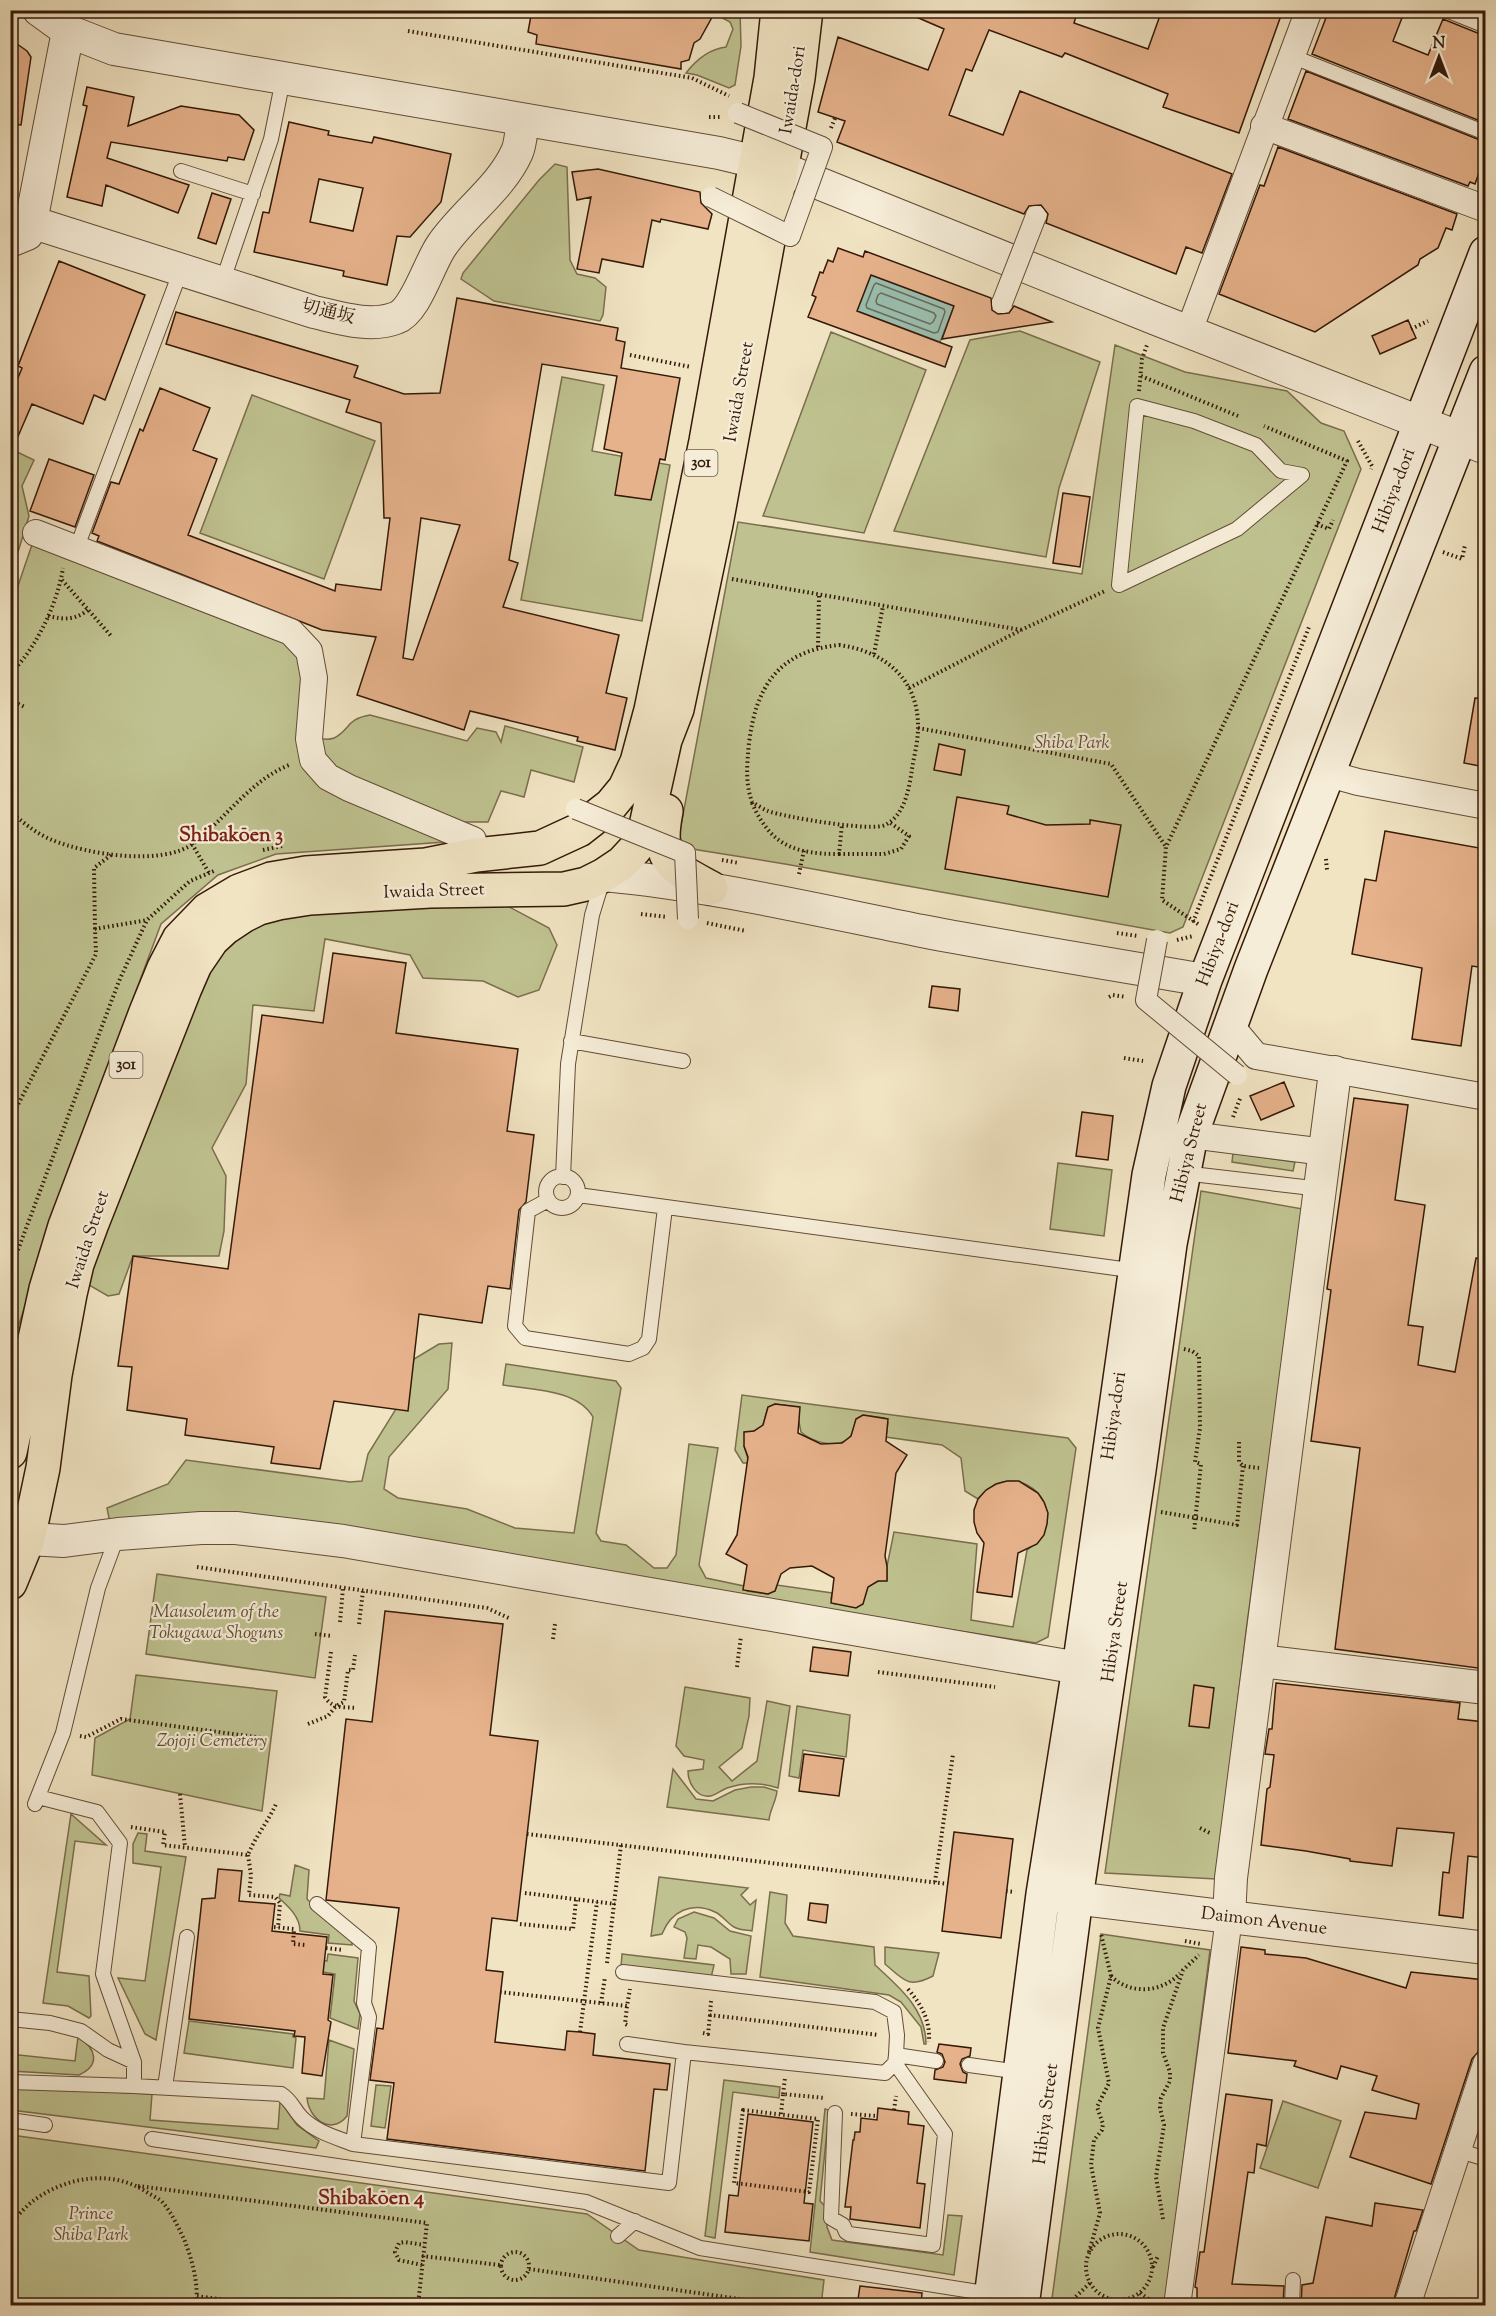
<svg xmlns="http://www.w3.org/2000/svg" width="1496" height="2316" font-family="'Sorts Mill Goudy','Noto Serif JP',serif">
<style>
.green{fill:#bfc290;stroke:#7a6e4c;stroke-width:1.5}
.water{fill:#9bbfb0;stroke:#727d6d;stroke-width:1.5}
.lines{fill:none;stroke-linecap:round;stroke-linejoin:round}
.shore{stroke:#686c5c;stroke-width:1.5}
.building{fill:#e6b28b;stroke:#341908;stroke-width:1.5;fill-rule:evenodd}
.service-casing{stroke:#634c37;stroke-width:16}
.minor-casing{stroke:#634c37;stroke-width:28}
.tertiary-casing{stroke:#634c37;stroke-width:34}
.secondary-casing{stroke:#341908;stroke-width:36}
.primary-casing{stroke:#341908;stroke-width:36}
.path{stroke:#341908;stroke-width:4;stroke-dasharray:1.5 3;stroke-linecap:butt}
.service{stroke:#f6edd8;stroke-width:14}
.minor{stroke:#f6edd8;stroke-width:26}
.tertiary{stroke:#f6edd8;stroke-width:32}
.secondary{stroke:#f6edd8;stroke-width:33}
.primary{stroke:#f1e4c3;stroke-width:33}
.pedestrian-bridge-casing{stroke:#634c37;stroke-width:22;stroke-linecap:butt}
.pedestrian-bridge{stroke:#f6edd8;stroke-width:20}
.labels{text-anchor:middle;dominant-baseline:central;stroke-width:4.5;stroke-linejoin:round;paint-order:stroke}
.shield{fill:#f6edd8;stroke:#6e5946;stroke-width:1.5}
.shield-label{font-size:16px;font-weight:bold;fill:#341908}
.street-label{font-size:18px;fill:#341908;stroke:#f6edd8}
.park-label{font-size:18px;font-style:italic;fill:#5e4c31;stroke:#f6edd8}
.neighbourhood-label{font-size:20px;font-weight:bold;fill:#7a1f14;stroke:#f6edd8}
</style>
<rect width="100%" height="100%" fill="#f1e4c3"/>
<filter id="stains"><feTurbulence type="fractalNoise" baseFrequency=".00333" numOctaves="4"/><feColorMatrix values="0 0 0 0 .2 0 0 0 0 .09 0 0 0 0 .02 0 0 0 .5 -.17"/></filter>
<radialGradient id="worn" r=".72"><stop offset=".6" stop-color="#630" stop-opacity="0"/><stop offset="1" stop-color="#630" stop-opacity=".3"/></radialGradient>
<path class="green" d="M716 11H740L741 46 735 85 729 88 697 75 686 73C696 60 710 49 726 47L733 29 730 22 715 14Z
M555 164 567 167 570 260 577 274 595 278 606 287 603 315 600 321 494 301 461 279 463 273 539 180Z
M1020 331 1100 362 1059 488 1046 557 894 531 970 340Z
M831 332 926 370 864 533 763 516Z
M1115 345 1185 372 1287 391 1321 423 1344 431 1361 469 1183 927 1170 933 785 864 686 848 679 836 738 522 1082 574Z
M562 377 604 385 592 451 670 465 642 621 521 600Z
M252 395 375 441 324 579 200 533Z
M11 449 34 460 22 486 29 516 11 575Z
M36 533 309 651 310 737C317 738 327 741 334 738 350 730 346 719 370 715L467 741 477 728 496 732 501 742 505 726 583 747 574 782 531 770 524 797 501 791 488 822H461L473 840 276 854 218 875 161 924 101 1085 11 1347 10 609Z
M500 902 549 928 557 945 539 990 518 997 483 981 423 978 410 955 325 939 314 1011 253 1005 246 1084 212 1148 226 1176 224 1231 219 1256H133L119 1294 108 1296 82 1281 222 938 262 915Z
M1233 1153 1295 1162 1293 1171 1232 1162Z
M1058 1163 1112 1170 1104 1236 1050 1229Z
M1201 1191 1303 1209 1247 1624 1216 1879 1105 1873Z
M452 1343 448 1389 389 1457 384 1489 398 1498 467 1509 515 1528 574 1533 593 1417C577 1389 532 1390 503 1385L506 1364 616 1381 621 1388 596 1533 601 1541 626 1545 654 1568H667L676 1555 689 1444 718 1448 699 1565 706 1578 744 1586 747 1591 768 1594 775 1591 777 1585 832 1593 831 1599 835 1604 878 1581 887 1580V1566L894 1532 977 1544 971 1620 1013 1627 1027 1550C1079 1514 1019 1450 978 1499L965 1491 961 1458 942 1445 886 1437 888 1423 884 1418 863 1415 856 1419C855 1424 854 1433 850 1437 838 1450 812 1442 801 1432L796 1407 775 1404 768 1407 763 1425 754 1431 744 1446 748 1459 753 1463H743L735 1450 742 1395 1068 1438 1076 1448 1048 1637 1036 1643 256 1519 110 1523 107 1508 168 1484 186 1460 350 1482 362 1481 368 1454 396 1409 414 1359 439 1344Z
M157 1574 326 1597 315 1678 146 1654Z
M136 1675 277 1691 262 1811 92 1775 95 1738 130 1719Z
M685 1687 750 1698 749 1716 742 1748 719 1767 732 1781 757 1761 767 1701 790 1706 778 1788C760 1782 744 1782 727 1788 721 1790 715 1796 710 1796 696 1798 688 1782 688 1771L703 1769 704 1760 684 1756 676 1746Z
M797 1706 850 1715 846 1757 803 1750 799 1778 789 1776Z
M673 1769 696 1799 713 1801 735 1790 751 1787H764L777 1791C776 1802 770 1809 769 1820L667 1807Z
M71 1814 106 1845 75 1841 57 1972 89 1976 91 2016 89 2018 68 2006 43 2003Z
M138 1833 147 1834 145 1851 186 1857 156 2040 145 2034 118 1978 145 1981 161 1867 133 1863V1844Z
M295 1865 309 1870 307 1899 332 1925 348 1936 352 1941V1945L328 1943 329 1935 300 1931C300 1917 289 1907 279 1898L280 1894 290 1896Z
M659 1877 748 1888 741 1895 750 1905 756 1900 752 1931C746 1930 739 1930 734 1927 727 1923 722 1915 715 1912 692 1901 671 1911 662 1934L651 1936Z
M770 1892 787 1895 785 1923 793 1936 874 1947 875 1965C899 1987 926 2009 926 2044H924L921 2027 901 2002 889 1995 760 1977Z
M694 1912 714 1918 730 1931 751 1936 746 1974H731L730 1959 711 1947 698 1945 696 1959 684 1958 687 1938 685 1932 674 1927 678 1919Z
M1101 1934 1210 1950 1165 2305 1051 2306Z
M885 1947 939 1953 933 1976C908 1989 904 1980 885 1964Z
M328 1954 358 1958 354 2001 360 2014 358 2029 330 2018 335 1974 312 1970V1959L327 1961Z
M622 1954 714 1965 711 1978 621 1967Z
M189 2021 293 2034V2037L296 2038 293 2068 184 2053Z
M78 2037C96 2048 101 2065 79 2075L11 2071 10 2054 75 2061Z
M329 2040 354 2049 347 2116C331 2136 309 2119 307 2098L324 2099Z
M724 2080 780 2087 779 2098 733 2092 715 2238 705 2236Z
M376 2085 391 2086 385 2128 371 2126Z
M10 2087 152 2094 150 2120 278 2129 280 2101 297 2125 319 2141 316 2148 11 2110Z
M1283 2101 1341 2121 1318 2188 1260 2168Z
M825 2109 829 2110 820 2201 826 2207 827 2227 832 2240 943 2255 948 2215 962 2216 954 2275 810 2252Z
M11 2135 587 2214 639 2250 824 2280 821 2306H11Z"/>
<path class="water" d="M871 275 954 306 940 342 857 311Z"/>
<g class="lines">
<path class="shore" d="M876 283 944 309 945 312 938 332 934 333 867 308 866 305 874 285Z
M881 293 934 313 936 316 933 322 930 324 877 304 876 301 878 295Z"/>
</g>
<path class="building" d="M532 10H716L700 39 694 43 689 60 681 62V69L536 44 537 35 528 32Z
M900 10H1078L1074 23 1148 49 1162 10H1283L1239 133 1163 107 1168 94 1065 53 1062 57 989 30 972 71 966 69 949 115 1003 135 1020 91 1232 174 1202 253 1186 247 1176 274 1046 223 1048 214 1041 205 1029 206 1024 214 837 142 845 121 818 112 838 37 928 70 944 29Z
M1329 10H1405L1393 41 1428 55 1443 19 1485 36V123L1312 54Z
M10 39 27 51 31 57 21 125 10 124Z
M1306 71 1485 142V156L1475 184 1470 182 1468 186 1288 119Z
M87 87 134 97 128 126 181 106 239 115 254 130 244 160 228 157 227 161 111 142 107 158 189 185 178 213 106 185 102 206 67 197 87 106 83 105Z
M289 122 329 131 328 135 372 143 374 137 451 154 441 202 410 237 397 236 387 285 343 276 344 271 254 252 263 212 269 213ZM319 179 363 188 353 231 310 222Z
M1278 147 1457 214 1452 230 1446 228 1438 248 1420 259 1418 265 1315 332 1219 294 1260 185 1264 186Z
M598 169 700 192 701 203 712 214 708 229 661 219 660 222 652 220 643 267 602 259 599 273 577 269 591 197 577 200 572 172Z
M212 193 231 199 216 244 198 238Z
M838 248 863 257 865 251 991 298 992 310 998 314 1009 313 1014 306 1052 322 942 339 954 306 871 275 857 311 952 347 945 367 808 317 816 297 812 295 820 272 823 273 828 260 833 262Z
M59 261 145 295 105 400 94 395 83 424 32 404 10 455V397L22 368 18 366Z
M457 298 618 328 616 340 625 342 621 368 680 378 665 460 660 459 651 500 615 495 622 453 604 449 617 376 542 364 509 560 518 563 503 607 619 635 606 693 627 698 615 750 577 741 578 737 470 711 464 730 357 695 376 637 322 630 97 541 99 536 92 533 111 482 119 484 140 429 143 431 160 388 210 408 193 450 217 459 188 535 335 591 336 584 381 590 390 518H384L381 423 346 412 350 400 166 344 176 312 358 366 354 377 404 394 440 393ZM421 518 460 525 413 660 403 658Z
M1408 320 1416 338 1380 354 1372 336Z
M49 459 94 475 75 527 30 511Z
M1063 493 1090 497 1080 567 1053 563Z
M1475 698 1485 699V767L1464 763Z
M939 744 965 750 961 775 934 770Z
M957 797 1009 806 1007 814 1046 825 1090 824V820L1121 825 1108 897 945 869Z
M1385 831 1485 849 1480 888 1485 889V968L1472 966 1461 1046 1412 1039 1422 968 1352 954 1365 879 1376 881Z
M333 953 406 963 396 1033 518 1049 507 1131 534 1135 526 1202 519 1210 510 1289 488 1286 482 1323 419 1314 408 1411 334 1401 320 1469 271 1463 274 1447 185 1435 187 1419 127 1410 132 1367 118 1366 133 1256 228 1269 262 1015 323 1023Z
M932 986 960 989 958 1011 929 1007Z
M1284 1082 1294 1106 1261 1120 1250 1096Z
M1354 1098 1408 1105 1395 1200 1425 1205 1408 1325 1423 1327 1418 1365 1455 1372 1476 1258 1485 1259V1669L1335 1649 1360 1448 1311 1441 1331 1290 1327 1289Z
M1082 1112 1113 1116 1108 1160 1076 1156Z
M775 1404 800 1407 798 1433 821 1444 842 1443 851 1436 856 1419 863 1415 888 1419 886 1441 907 1455 896 1473 885 1556 887 1566V1581H878L868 1587 863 1604 856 1608 831 1603 834 1578 812 1566 790 1568 781 1574 775 1591 768 1594 743 1590 747 1565 726 1554 737 1535 748 1457 744 1446V1432L754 1431 763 1425 768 1407Z
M1007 1481H1019L1038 1493 1044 1502 1048 1513 1047 1524 1044 1535 1037 1544 1018 1553 1012 1597 977 1592 984 1543 977 1533 974 1522V1510L978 1499 986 1490 996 1484Z
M385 1611 503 1624 490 1735 538 1741 517 1921 492 1918 486 1970 503 1972 495 2042 565 2050 567 2031 580 2032 595 2034 593 2055 670 2064 667 2090 654 2089 645 2171 387 2139 394 2083 370 2080 377 2028 383 2029 399 1908 326 1900 346 1719 372 1722Z
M813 1647 851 1652 848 1676 810 1671Z
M1276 1683 1460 1703 1458 1719 1485 1722V1858L1468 1856 1463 1918 1439 1915 1443 1872 1449 1873 1454 1833 1397 1828 1392 1866 1350 1861V1859L1306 1851 1261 1845 1267 1789 1270 1787 1274 1755 1265 1754 1269 1729H1272Z
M1194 1685 1214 1688 1209 1728 1189 1726Z
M804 1754 844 1759 839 1796 799 1791Z
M954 1832 1013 1839 1001 1938 942 1931Z
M218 1869 242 1871 239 1901 275 1904 272 1931 327 1937 323 1974 333 1975 328 2020 331 2022 322 2076 302 2073 305 2037 294 2036 295 2031 189 2019 202 1899 215 1898Z
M810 1903 828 1905 826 1923 808 1920Z
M1241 1947 1265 1950V1954L1306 1958 1406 1988 1411 1972 1485 1980V2033L1479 2051 1472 2059 1431 2184 1350 2157 1365 2112 1416 2119 1419 2104 1372 2090 1377 2076 1341 2066 1337 2079 1294 2066 1296 2061 1228 2053Z
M939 2044 971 2048 970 2056 962 2059 960 2064 963 2072 967 2074 966 2083 934 2079 935 2070 943 2067 945 2062 942 2054 937 2052Z
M1226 2094 1272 2100 1266 2146 1257 2144 1254 2173 1248 2172 1232 2284 1284 2286 1283 2306H1197V2288L1195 2287 1200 2252H1204Z
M878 2108 909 2112 908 2124 924 2126 917 2183 925 2184 920 2228 850 2219 851 2207H845L853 2140H854L855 2132H860L861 2118 877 2120Z
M748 2114 813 2122 804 2203 813 2204 809 2241 725 2232 729 2195 738 2196Z
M1375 2203 1423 2210 1416 2231H1414L1392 2306H1301L1302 2285 1313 2283 1326 2217 1372 2226Z
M860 2286 922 2293 921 2306H857Z"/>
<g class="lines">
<g class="service-casing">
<path id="service" d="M1446 10 1486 26
M1291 56 1486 133
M181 171 253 194
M222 283 271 139 283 79
M77 547 181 270
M1119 585 1137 406 1194 421 1256 445 1281 471 1302 475
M1119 585 1237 529 1302 475
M571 1041 683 1061
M1183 1173 1321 1189
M546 1192a16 16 0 1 1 32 0a16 16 0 1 1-32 0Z
M563 1177 568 1064 592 915 603 879
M578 1195 1137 1271
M548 1200 528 1211 515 1326 525 1338 629 1354 643 1348 649 1339 665 1208
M38 1797 97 1812 120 1843 103 1974 134 2062V2086L281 2094C292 2101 294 2110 302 2118 316 2132 335 2137 353 2144L669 2183 684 2052 885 2073 895 2063 896 2055 936 2061
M35 1804 63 1733 98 1588 118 1534
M317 1904 369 1947 364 2003 369 2017 353 2144
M623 1972 875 2002 894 2012 897 2035 896 2055
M10 2019 50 2023 81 2031 108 2050 134 2062
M627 2044 684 2052
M969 2065 1020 2072
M10 2082 134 2086
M165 2087 187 1937
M835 2113 831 2218 843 2225 846 2232 849 2234 933 2245 945 2134 895 2063
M10 2120 45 2125
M152 2139 586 2202 700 2248 991 2294
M1457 2150 1486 2159
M618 2236 635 2221
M1292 2306 1293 2280"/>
</g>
<g class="minor-casing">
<path id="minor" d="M1264 126 1486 209
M1189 331 1309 10
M36 533 291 632 309 651 314 678 309 739 313 760 328 777 349 788 473 840 476 855
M1329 774 1358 782 1486 806
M1230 1025 1256 1056 1486 1097
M1191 1135 1325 1152
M1177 2306 1229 1918
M1407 2306 1486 2064"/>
</g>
<g class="tertiary-casing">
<path id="tertiary" d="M39 10 68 31 114 49 719 153 781 168 1156 319 1486 448
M31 222 314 312C340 318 370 328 396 318 416 311 429 263 442 245 464 213 501 188 517 152 521 143 521 130 523 120
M10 241 27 234 31 222 68 31
M604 875C711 885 816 910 922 931 1016 949 1111 964 1205 980
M28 1539 64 1541 118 1534 201 1528H236L343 1541 1079 1668
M1260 1661 1486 1688
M1049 1895 1486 1948
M1229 1918 1231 1878 1335 1072"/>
</g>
<g class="secondary-casing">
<path id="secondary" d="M990 2306 1043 1894 1079 1668 1149 1175 1169 1086 1205 980 1486 253
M1022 2306 1076 1898 1139 1470 1170 1244 1191 1135 1251 969 1486 372"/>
</g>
<g class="primary-casing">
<path id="primary" d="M666 811C656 862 671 866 711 888
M10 1452 46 1289 65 1226 146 1012 164 968 179 939 207 910 239 891 271 879 306 873 426 865 476 855 540 848 579 830 611 805 625 788 637 762 651 710 706 441 771 78 778 10
M10 1583 28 1539 43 1468 55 1375 70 1294 77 1264 91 1226 185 988 195 965 212 940 225 928 243 916 259 908 278 903 310 898 430 891 564 889 586 884 604 875 622 863 635 849 645 830 665 740 677 709 716 524 798 78 806 10"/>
</g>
<path class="path" d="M408 31 692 78 729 96
M709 117H720
M831 128 835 118
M1411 329 1428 321
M630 355 691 367
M1141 376 1238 416
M1139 391 1142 359 1147 345
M1358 441 1372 466 1371 469
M1317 524 1329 529 1333 520
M1443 552 1462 559 1465 545
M732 579 1021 630
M62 580 112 637
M48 616C65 620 76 620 89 609
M839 645C884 651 919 679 918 728 918 742 914 756 912 769 909 789 905 815 885 825 872 832 784 817 768 811 763 809 757 805 752 802 745 782 747 765 749 743 756 686 779 651 839 645Z
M818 647 819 595
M874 654 883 606
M10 676C15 668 22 661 27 654 45 628 58 598 63 568
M909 688 1021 630 1105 591
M10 700 25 707
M918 728 1111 764 1166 847
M752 803C771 846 795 854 839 854L842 824
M10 811C22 822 37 834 52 840 86 854 163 867 194 843 226 818 250 781 289 765
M192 844 209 873
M263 850 282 846
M839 854H884L901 849 909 836 889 822
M1326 859 1327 870
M722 860 739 863
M799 874 804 850
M641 914 667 917
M1193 922 1309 627
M707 923 746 931
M1198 924 1162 900 1166 847 1347 461 1264 426
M95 929 94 868 111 855
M1117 933 1138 936
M1177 940 1193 936
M1109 997 1113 995 1126 997
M1124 1058 1143 1061
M1233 1117 1241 1096
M10 1120 96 954 95 929 147 920
M10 1271 119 981 147 920 190 881 214 871
M1184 1349 1192 1351 1199 1356 1200 1428 1195 1462 1201 1464 1194 1532
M1239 1442V1462L1243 1466 1259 1468
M1161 1512 1237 1525 1243 1466
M197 1567 487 1608 511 1619
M340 1622 343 1588
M359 1624 363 1591
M315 1634 332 1636
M553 1639 555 1624
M331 1652 325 1697C332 1709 345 1707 357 1708
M737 1667 741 1636
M878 1672 995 1687
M308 1724 328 1716 336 1706 344 1702 348 1670H353L355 1655
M80 1736 86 1737 121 1719 263 1738
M180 1794 185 1847
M131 1827 165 1832 163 1845 248 1855C255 1837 268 1822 276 1804
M1200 1828 1210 1833
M527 1834 948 1884
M248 1855 251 1875 249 1895 275 1897 280 1903 278 1928
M935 1882 953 1754
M1006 1891 1015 1892
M525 1893 615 1904
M520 1924 573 1929 576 1900
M274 1927 294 1929 293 1944 305 1945
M1185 1941 1201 1944
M326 1948 343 1950
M607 1963 621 1845
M1111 1976C1129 1995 1163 1993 1180 1973
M908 1989C922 2006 930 2019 929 2042
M500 1992 627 2006 630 1989
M711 2001 710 2015 879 2035
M601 2003 605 1977
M627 2025 625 2024 627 2006
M580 2032 597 1902
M703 2033 708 2034 710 2015
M783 2094 785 2078
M743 2110 818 2119 809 2192 734 2183Z
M894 2110 896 2096
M781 2114 783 2094 825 2098
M851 2114 877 2116
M138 2186 427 2223 419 2296 416 2306
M1163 2219 1156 2177 1164 2125 1160 2108 1161 2098 1170 2081V2072L1163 2053V2028L1183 1970 1199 1955
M10 2223C18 2216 25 2207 33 2201 67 2176 113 2169 148 2193 153 2196 160 2199 163 2203 172 2213 178 2227 184 2239 192 2259 199 2284 196 2306
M1086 2267a33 33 0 1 1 66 0a33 33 0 1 1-66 0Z
M501 2266a14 14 0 1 1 28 0a14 14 0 1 1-28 0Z
M1089 2252 1100 2213 1091 2165 1094 2140 1102 2130 1103 2124 1097 2107 1109 2083 1098 2028 1111 1976 1101 1934
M422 2256 500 2265
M422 2265 399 2260 395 2252 399 2243 405 2242 424 2245
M1153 2267 1158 2256
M529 2269 789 2306
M1140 2293 1154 2303
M197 2296 266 2306
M1066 2306 1090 2283"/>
<use href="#service" class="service"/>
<use href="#minor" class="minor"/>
<use href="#tertiary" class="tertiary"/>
<use href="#secondary" class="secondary"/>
<use href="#primary" class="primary"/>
<g class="pedestrian-bridge-casing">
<path id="pedestrian-bridge" d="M711 197 790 236 822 147 738 113
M1002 303 1036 216
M576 809 685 853 688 919
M1157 940 1146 1000 1237 1075"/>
</g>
<use href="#pedestrian-bridge" class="pedestrian-bridge"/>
</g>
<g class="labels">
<g class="shield">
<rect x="684.5" y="450" width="33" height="26" rx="4.5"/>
<rect x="109.5" y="1052" width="33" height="26" rx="4.5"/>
</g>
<g class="shield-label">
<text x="701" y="463">301</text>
<text x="126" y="1065">301</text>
</g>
<g class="street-label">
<text transform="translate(794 90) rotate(-81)">Iwaida-dori</text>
<text transform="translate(328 313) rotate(13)">切通坂</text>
<text transform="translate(740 392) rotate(-80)">Iwaida Street</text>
<text transform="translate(1395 491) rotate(-69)">Hibiya-dori</text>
<text transform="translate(434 892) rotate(-2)">Iwaida Street</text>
<text transform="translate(1219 944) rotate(-69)">Hibiya-dori</text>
<text transform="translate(1190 1153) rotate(-76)">Hibiya Street</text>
<text transform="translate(89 1240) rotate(-72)">Iwaida Street</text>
<text transform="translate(1115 1416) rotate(-82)">Hibiya-dori</text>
<text transform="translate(1116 1632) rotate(-82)">Hibiya Street</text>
<text transform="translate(1264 1922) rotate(7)">Daimon Avenue</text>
<text transform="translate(1047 2114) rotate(-83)">Hibiya Street</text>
</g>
<g class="park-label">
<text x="1072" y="744">Shiba Park</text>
<text x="216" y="1613">Mausoleum of the<tspan x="216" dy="21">Tokugawa Shoguns</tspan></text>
<text x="212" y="1742">Zojoji Cemetery</text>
<text x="91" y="2215">Prince<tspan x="91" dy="21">Shiba Park</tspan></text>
</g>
<g class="neighbourhood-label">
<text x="231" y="836">Shibakōen 3</text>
<text x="371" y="2199">Shibakōen 4</text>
</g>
</g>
<rect width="1496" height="2316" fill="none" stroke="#f1e4c3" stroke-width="36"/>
<rect x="12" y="12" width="1472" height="2292" fill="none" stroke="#341908" stroke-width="3"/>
<rect x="18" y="18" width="1460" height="2280" fill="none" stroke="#341908" stroke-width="1.5"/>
<g transform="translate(1439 57)" stroke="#f6edd8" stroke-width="4.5" paint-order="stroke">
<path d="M0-4.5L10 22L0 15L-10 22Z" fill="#341908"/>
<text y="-9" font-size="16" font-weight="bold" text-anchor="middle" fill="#341908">N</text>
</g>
<rect width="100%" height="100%" filter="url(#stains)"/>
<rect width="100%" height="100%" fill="url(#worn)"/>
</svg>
